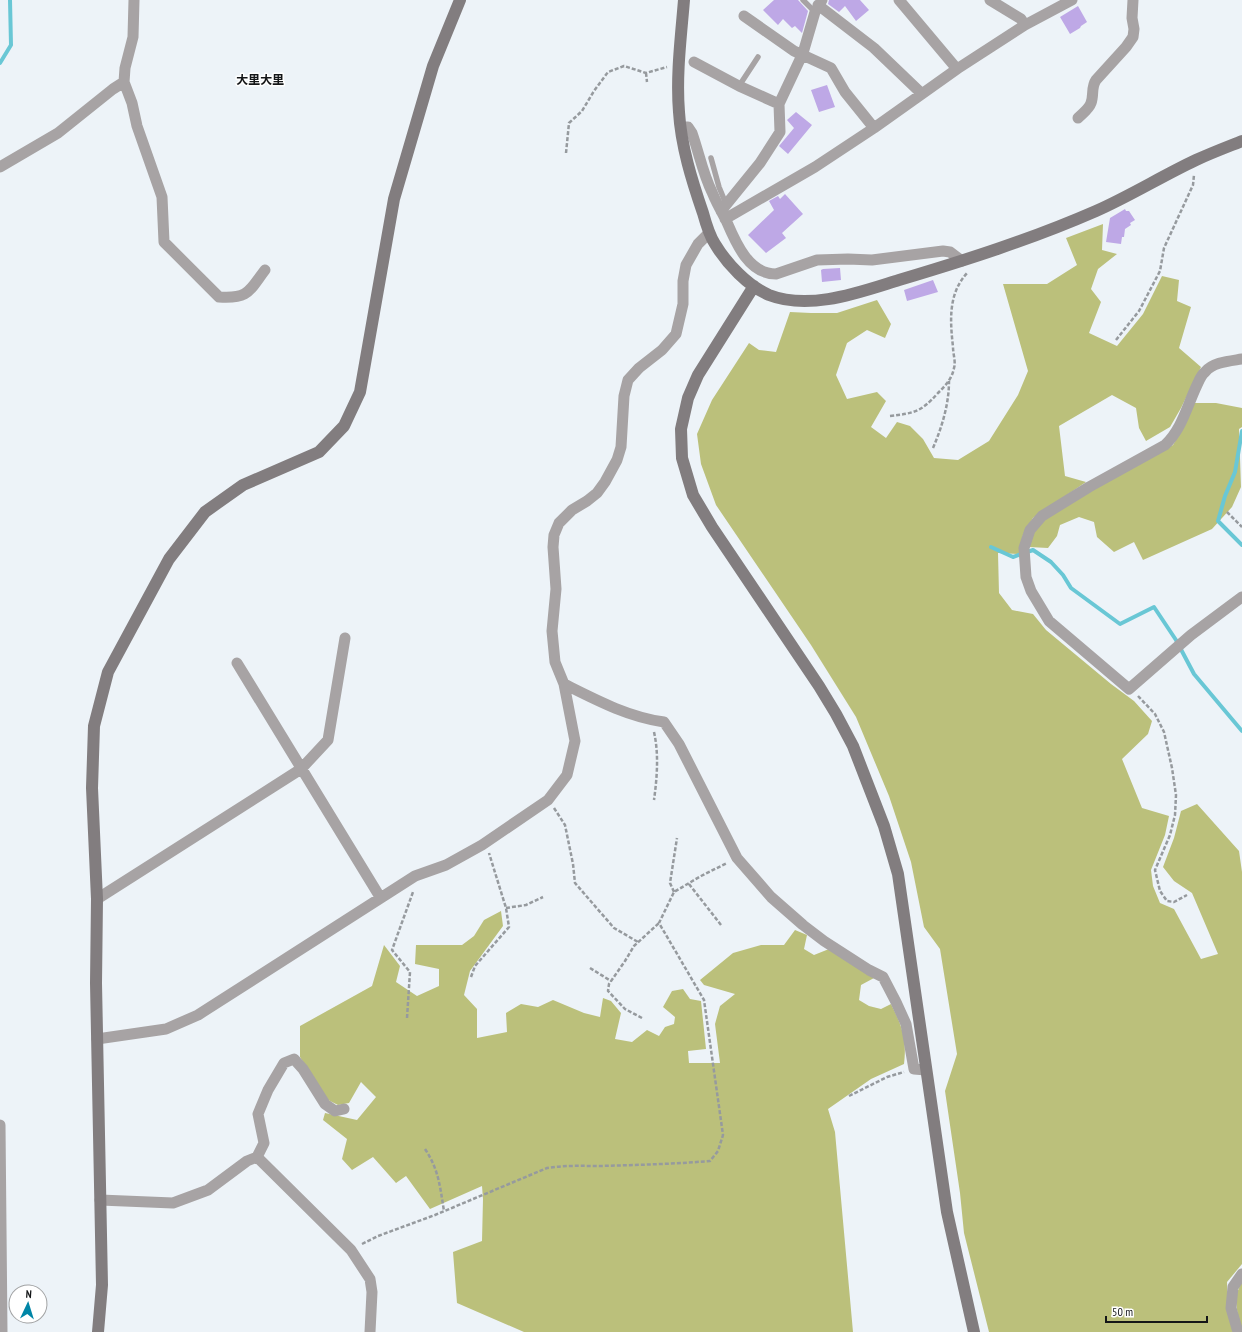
<svg xmlns="http://www.w3.org/2000/svg" width="1242" height="1332" font-family="'PT Sans Narrow','Noto Sans JP',sans-serif">
<style>
.forest{fill:#bbc07b}
.lines{fill:none;stroke-linecap:round;stroke-linejoin:round}
.stream{stroke:#69c7d5;stroke-width:4}
.building{fill:#bea8e6}
.path{stroke:#969a9e;stroke-width:2.5;stroke-dasharray:4 2;stroke-linecap:butt}
.lane{stroke:#a7a3a4;stroke-width:5.5}
.street{stroke:#a7a3a4;stroke-width:11}
.secondary{stroke:#827d7f;stroke-width:12}
.labels{text-anchor:middle;dominant-baseline:central;stroke-width:3;stroke-linejoin:round;paint-order:stroke}
.quarter-label{font-size:12px;font-weight:bold;fill:#141618;stroke:#fff}
</style>
<rect width="100%" height="100%" fill="#edf3f8"/>
<path class="forest" d="M1103 224 1102 250 1117 254 1098 269 1091 289 1101 302 1089 333 1117 346 1143 314 1162 276 1179 280 1177 301 1191 307 1179 348 1201 367 1181 408 1170 427 1146 441 1139 428 1136 408 1112 395 1059 426 1065 476 1086 482 1033 518 1023 535 1019 554 998 553 999 593 1012 610 1033 614 1046 630 1111 684 1134 701 1152 721 1148 734 1122 759 1142 808 1169 816 1165 835 1151 870 1153 886 1160 903 1174 909 1201 959 1218 954 1192 893 1174 881 1163 867 1174 838 1181 811 1197 804 1239 851 1242 872V1264L1227 1282 1228 1313 1233 1332H989L964 1233 960 1193 945 1091 957 1054 940 949 924 927 911 862 889 796 856 717 811 645 716 505 701 464 697 434 712 400 749 343 759 350 776 352 790 312 811 313H837L877 300 891 324 885 338 867 330 847 343 836 375 847 399 877 392 886 401 871 427 886 438 897 422 910 426 923 439 934 458 958 460 989 441 1018 395 1028 371 1003 284H1047L1077 265 1066 238Z
M1192 403H1216L1242 408V427L1239 429 1241 487 1232 507 1212 529 1143 560 1134 542 1114 552 1097 537 1094 522 1079 517 1060 525 1057 536 1048 548 1029 547 1034 530 1047 516 1173 445 1181 431Z
M501 911 503 926 470 971 464 995 477 1009V1038L507 1032 506 1013 521 1004 538 1007 553 1000 584 1013 600 1017 603 998 611 1001 621 1013 615 1039 632 1042 647 1030 659 1036 665 1027 674 1024 675 1017 663 1007 672 991 683 989 690 999 701 1001 706 1049 688 1051 689 1063H720L715 1024 720 1006 735 994 704 985 700 980 733 953 761 945H784L795 930 807 935 804 949 814 955 829 949 874 978 861 985 859 1000 869 1006 881 1009 891 1004C902 1026 907 1039 904 1064L871 1079 828 1109 835 1132 853 1332H524L457 1303 453 1252 482 1241 483 1199 482 1186 430 1209 406 1176 396 1183 373 1157 352 1170 342 1159 347 1139 323 1120 325 1113 357 1120 376 1097 361 1082 349 1103 338 1105 328 1100 300 1057V1026L372 986 384 945 400 966 396 982 417 996 439 986V969L415 964 416 945H462L474 936 484 920Z
M1242 1282V1329C1237 1313 1232 1297 1242 1282Z"/>
<g class="lines">
<path class="stream" d="M0 63 11 45 10 0
M1242 431 1235 472 1225 496 1218 521 1242 545
M991 547 1013 557 1033 550 1051 562 1063 575 1071 588 1120 624 1154 607 1176 640 1194 674 1242 731"/>
</g>
<path class="building" d="M774 0H798L808 11 802 33 795 26 792 28 783 19 778 25 763 10Z
M829 0H860L869 10 856 21 845 6 839 12 828 4Z
M1078 6 1087 22 1081 26 1080 28 1070 34 1060 17Z
M827 85 835 107 819 112 811 90Z
M796 112 812 125 788 154 779 146 794 128 787 120Z
M785 194 803 214 782 233 786 238 766 253 748 235 774 210 769 201 778 196 780 199Z
M1125 209 1126 211H1129L1135 220 1130 223 1131 225 1125 229 1124 237H1122L1121 244 1106 242 1110 218Z
M840 268 841 280 822 282 821 270 823 269Z
M933 280 938 292 907 301 904 290Z"/>
<g class="lines">
<path class="path" d="M646 73 647 82
M566 153 569 123 582 111 594 91 608 72 624 66 646 73 667 67
M1116 340 1139 311 1160 271 1164 248 1193 185 1194 175
M890 416C915 413 921 412 938 393 945 386 952 379 954 368 956 362 953 354 953 347 950 320 948 293 968 272
M933 448C942 427 949 404 949 381
M1227 512 1242 527
M1138 696 1155 714 1164 732 1172 768 1176 795 1175 815 1170 835 1155 870 1160 891 1167 901 1174 902 1187 895
M654 732C659 754 657 778 654 800
M554 808 565 825 573 864 575 883 614 928 638 942
M689 884 721 925
M674 892 670 883 677 838
M506 908 526 905 543 897
M590 968 611 981
M471 977 475 966 509 927 506 908 489 853
M407 1018 410 972 392 950 413 892
M642 1018 625 1009 608 991 609 984 625 961 634 946 659 923
M849 1096 887 1077 904 1072
M425 1149C439 1170 440 1187 444 1211
M362 1244 378 1236 435 1215 547 1168C565 1165 582 1166 600 1166 637 1165 674 1164 710 1161L718 1151 723 1135 704 1000 659 923 674 892 701 876 727 863"/>
<path class="lane" d="M803 0 815 12
M739 86 758 57
M711 158 719 187 726 204"/>
<path class="street" d="M134 0 133 37 125 68 124 82 132 103 137 126 162 197 164 242 219 297C249 299 249 291 265 270
M899 0 957 69
M990 0 1021 19 1025 25
M818 5 874 48 921 93
M744 16 794 51 831 68 845 92 874 128
M694 62 739 86 779 104
M1078 118C1083 113 1089 109 1091 103 1094 95 1091 87 1096 80L1126 47 1133 37 1134 29 1132 18 1133 0
M681 127H688L692 133C699 153 703 174 712 192 716 202 721 211 726 220 735 241 748 274 776 274L817 260 848 259 872 260 943 251 950 252 962 261
M0 167 58 133 113 89 124 82
M721 211 760 163 780 132 779 104 803 53 815 12 822 0
M725 219 815 167 874 128 957 69 1025 25 1072 0
M1242 359C1230 361 1213 362 1205 372 1201 375 1199 381 1197 385 1187 406 1182 429 1165 445L1089 487 1042 516 1030 530 1024 548 1026 577 1031 591 1049 621 1129 689 1191 635 1242 597
M237 663 380 897
M564 684C596 700 628 717 664 722L679 744 737 858 771 897 803 925 824 941 869 970 883 977 896 1002 906 1024 914 1069 926 1070
M97 899 301 769 328 740 345 638
M97 1039 166 1029 198 1015 415 876 446 865 482 845 548 800 567 775 575 741 564 684 555 662 552 631 556 589 553 547 554 535 559 523 572 510 587 501 597 493 605 482 617 460 621 447 624 396 628 380 639 368 662 350 676 334 683 304V281L686 265 698 244 709 233
M0 1125 2 1332
M257 1157 264 1143 258 1114 268 1090 284 1063 294 1059 303 1069 325 1104 335 1111 344 1109
M100 1200 173 1203 208 1190 247 1161 257 1157 351 1250 370 1279 372 1292 370 1332
M1238 1332 1231 1308 1233 1287 1242 1274"/>
<path class="secondary" d="M684 0C681 37 676 75 679 112 681 146 692 181 703 213 706 224 709 235 715 244 727 264 748 286 769 295 810 311 860 292 899 280 966 260 1032 239 1096 211 1130 196 1162 176 1196 160 1211 153 1227 147 1242 141
M754 286 698 375 688 398 681 429 682 458 693 495 712 527 819 686 836 714 853 746 884 826 898 874 947 1212 974 1332
M98 1332 102 1285 96 983 97 899 92 788 94 726 108 672 169 559 205 512 243 485 319 452 344 426 360 392 394 199 433 66 460 0"/>
</g>
<g class="labels">
<g class="quarter-label">
<text x="260" y="79">大里大里</text>
</g>
</g>
<g transform="translate(28 1304) rotate(4)"><circle r="19" fill="#ffffff" stroke="#a1a2a3"/>
<path d="M0-3L7 15L0 10L-7 15Z" fill="#0086a7"/>
<text y="-6" font-size="11" font-weight="bold" text-anchor="middle" fill="#141618">N</text>
</g>
<path d="M1106 1316v6h101v-6" fill="none" stroke="#141618" stroke-width="2"/>
<text x="1112" y="1316" font-size="12" fill="#141618" stroke="#ffffff" stroke-width="3" paint-order="stroke">50 m</text>
</svg>
